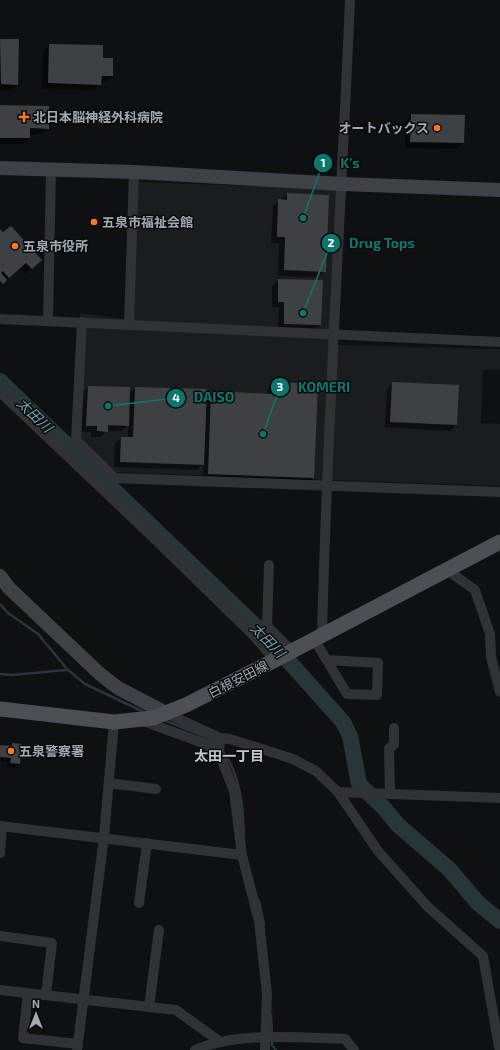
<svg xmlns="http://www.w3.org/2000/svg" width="500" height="1050" font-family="'Exo 2','Noto Sans JP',sans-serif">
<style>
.built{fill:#1b1c1e}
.shadow{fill:#0007}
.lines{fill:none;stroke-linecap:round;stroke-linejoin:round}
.stream{stroke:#293639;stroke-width:2.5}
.river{stroke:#293639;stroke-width:16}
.building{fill:#3e4144}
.street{stroke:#303236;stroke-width:10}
.secondary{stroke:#3e4246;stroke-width:14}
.primary{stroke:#4c5055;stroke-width:15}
.poi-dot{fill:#f77a21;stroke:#0a0b0c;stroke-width:1.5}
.labels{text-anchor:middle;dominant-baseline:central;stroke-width:3;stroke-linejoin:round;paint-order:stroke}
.poi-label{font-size:13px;font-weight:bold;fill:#a0aab2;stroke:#0a0b0c;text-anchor:start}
.street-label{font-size:13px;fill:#a0aab2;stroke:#0a0b0c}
.water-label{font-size:14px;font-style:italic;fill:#75a2af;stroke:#0a0b0c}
.neighbourhood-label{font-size:14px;font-weight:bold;fill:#c1c8ce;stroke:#0a0b0c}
.leader{fill:none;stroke:#0f766e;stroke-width:1.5}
.callout-dot{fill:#0f766e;stroke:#0a0b0c;stroke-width:1.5}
.mark-label{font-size:12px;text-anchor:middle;font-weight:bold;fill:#fff}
.callout-label{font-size:14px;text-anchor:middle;font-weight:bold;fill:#0f766e;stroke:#0a0b0c;stroke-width:3;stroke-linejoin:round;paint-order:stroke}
</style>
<rect width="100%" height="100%" fill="#0f1011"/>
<path class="built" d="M138 182 344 189 336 345 500 349V370H483L481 423 500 424V486L112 472 79 441 80 313 132 320Z"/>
<path class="shadow" d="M0 40H18L17 84 11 90H0Z
M49 45 102 59 112 76 106 82H100L94 90 42 89 43 51Z
M0 106 48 128 42 134H29V138L23 144H0Z
M411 115 463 143 457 149 405 148V121Z
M288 194 325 271 319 277 278 276 279 243H271L273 206Z
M0 230 34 266 25 274 20 268 0 285Z
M279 280 320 325 314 331 278 330 279 307H272V286Z
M273 383 313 478 307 484 202 479 203 464 197 470 114 467 115 444 121 438H128V425L122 431H107L100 437H91V432H81L82 393 88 387 129 394 135 388 205 398 212 392 267 394V389Z
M393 383 456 425 450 431 385 427 387 389Z
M13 744 19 764 14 768 6 767 7 762 0 761V746L10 747Z"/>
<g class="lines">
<path class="stream" d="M0 604 8 613 38 634 67 669 85 684 146 713
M0 674 12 675 66 670
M164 720 206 737 217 744
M224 753C241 777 243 809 244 836
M259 901 264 924
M271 1014 272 1035
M272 1040V1045L276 1050"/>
<path class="river" d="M0 381 268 638 343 722 350 736 359 784 384 808 398 825 449 869 478 903 500 921"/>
</g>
<path class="building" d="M0 39H19L18 85 1 84Z
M49 44 103 45V58H113V76H102L101 85 48 83Z
M0 105 49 106V129L30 128V138H0Z
M411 114 465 115 464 143 410 142Z
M287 193 329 195 326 272 284 270 285 237H277L278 199 287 200Z
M11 226 42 260 32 269 26 263 9 278 3 271 1 273 7 280 3 284 0 281V229L3 232Z
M278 279 323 280 321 325 284 324V302H278Z
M273 382 318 384 314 478 208 474 211 391 272 394Z
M392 382 459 385 457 425 390 422Z
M88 386 130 387 129 426 108 425V432L97 431V426H86Z
M135 387 207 389 204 465 120 462 121 437H133Z
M12 743 22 744 20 764 10 763 11 758 0 757V745L12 746Z"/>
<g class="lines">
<path class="street" d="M0 319 500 342
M48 321 51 170
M82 322 76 440 115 478 500 492
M129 324 134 172
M0 392 159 543 253 635 275 660
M269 565 267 626 292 651
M447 570 475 590 490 634 491 657 500 692
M322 636C327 424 341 212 350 0
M314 639 347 694 377 695 378 663 327 660
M166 713 220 738 230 739 293 759 316 771 338 792 378 851 428 907 483 956 499 1047
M143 721 206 744 219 753
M220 738 219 753 234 791 242 855 259 921 267 994 265 1050
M109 783 156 789
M338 792 500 798
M390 794 389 748 394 745V728
M0 826 242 855
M0 853 2 826
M139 903 147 843
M0 936 52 943 46 995
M0 990 176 1010 219 1041
M28 993 23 1038 78 1044
M149 1007 159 930
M77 1050 104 837 114 722
M195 1050C239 1031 298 1038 345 1039L354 1050"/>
<path class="secondary" d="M0 168 134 172 343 184 500 190
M0 576 9 588 100 674 118 688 166 713"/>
<path class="primary" d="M0 709 114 722 153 718 186 705 275 660 500 542"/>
</g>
<g class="poi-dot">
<path d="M22 111h4v4h4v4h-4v4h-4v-4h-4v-4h4z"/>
<circle cx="437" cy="128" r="4"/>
<circle cx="94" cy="222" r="4"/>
<circle cx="15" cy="246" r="4"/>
<circle cx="11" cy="751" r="4"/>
</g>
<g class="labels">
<g class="poi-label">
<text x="33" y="117">北日本脳神経外科病院</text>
<text x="429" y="128" text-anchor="end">オートバックス</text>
<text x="102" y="222">五泉市福祉会館</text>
<text x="23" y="246">五泉市役所</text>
<text x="19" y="751">五泉警察署</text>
</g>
<g class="street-label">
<text transform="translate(238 679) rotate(-27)">白根安田線</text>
</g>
<g class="water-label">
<text transform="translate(35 415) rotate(44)">太田川</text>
<text transform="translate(268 640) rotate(46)">太田川</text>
</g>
<g class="neighbourhood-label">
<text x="229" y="755">太田一丁目</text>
</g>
</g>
<path class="leader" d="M303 218L323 163M303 313L331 243M263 434L280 387M108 406L176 398"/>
<g class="callout-dot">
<circle cx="303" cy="218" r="4"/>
<circle cx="303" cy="313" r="4"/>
<circle cx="263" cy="434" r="4"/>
<circle cx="108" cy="406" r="4"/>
<circle cx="323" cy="163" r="10"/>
<circle cx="331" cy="243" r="10"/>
<circle cx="280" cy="387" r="10"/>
<circle cx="176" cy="398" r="10"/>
</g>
<g class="mark-label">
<text x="323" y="167">1</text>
<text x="331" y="247">2</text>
<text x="280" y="391">3</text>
<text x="176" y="402">4</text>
</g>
<g class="callout-label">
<text x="350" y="168">K's</text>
<text x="382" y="248">Drug Tops</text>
<text x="324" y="392">KOMERI</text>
<text x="214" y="402">DAISO</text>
</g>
<g transform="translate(36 1014)" stroke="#0a0b0c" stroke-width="3" paint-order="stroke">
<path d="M0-3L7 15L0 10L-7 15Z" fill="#a0aab2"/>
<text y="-6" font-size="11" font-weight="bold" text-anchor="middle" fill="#a0aab2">N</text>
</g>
</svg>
